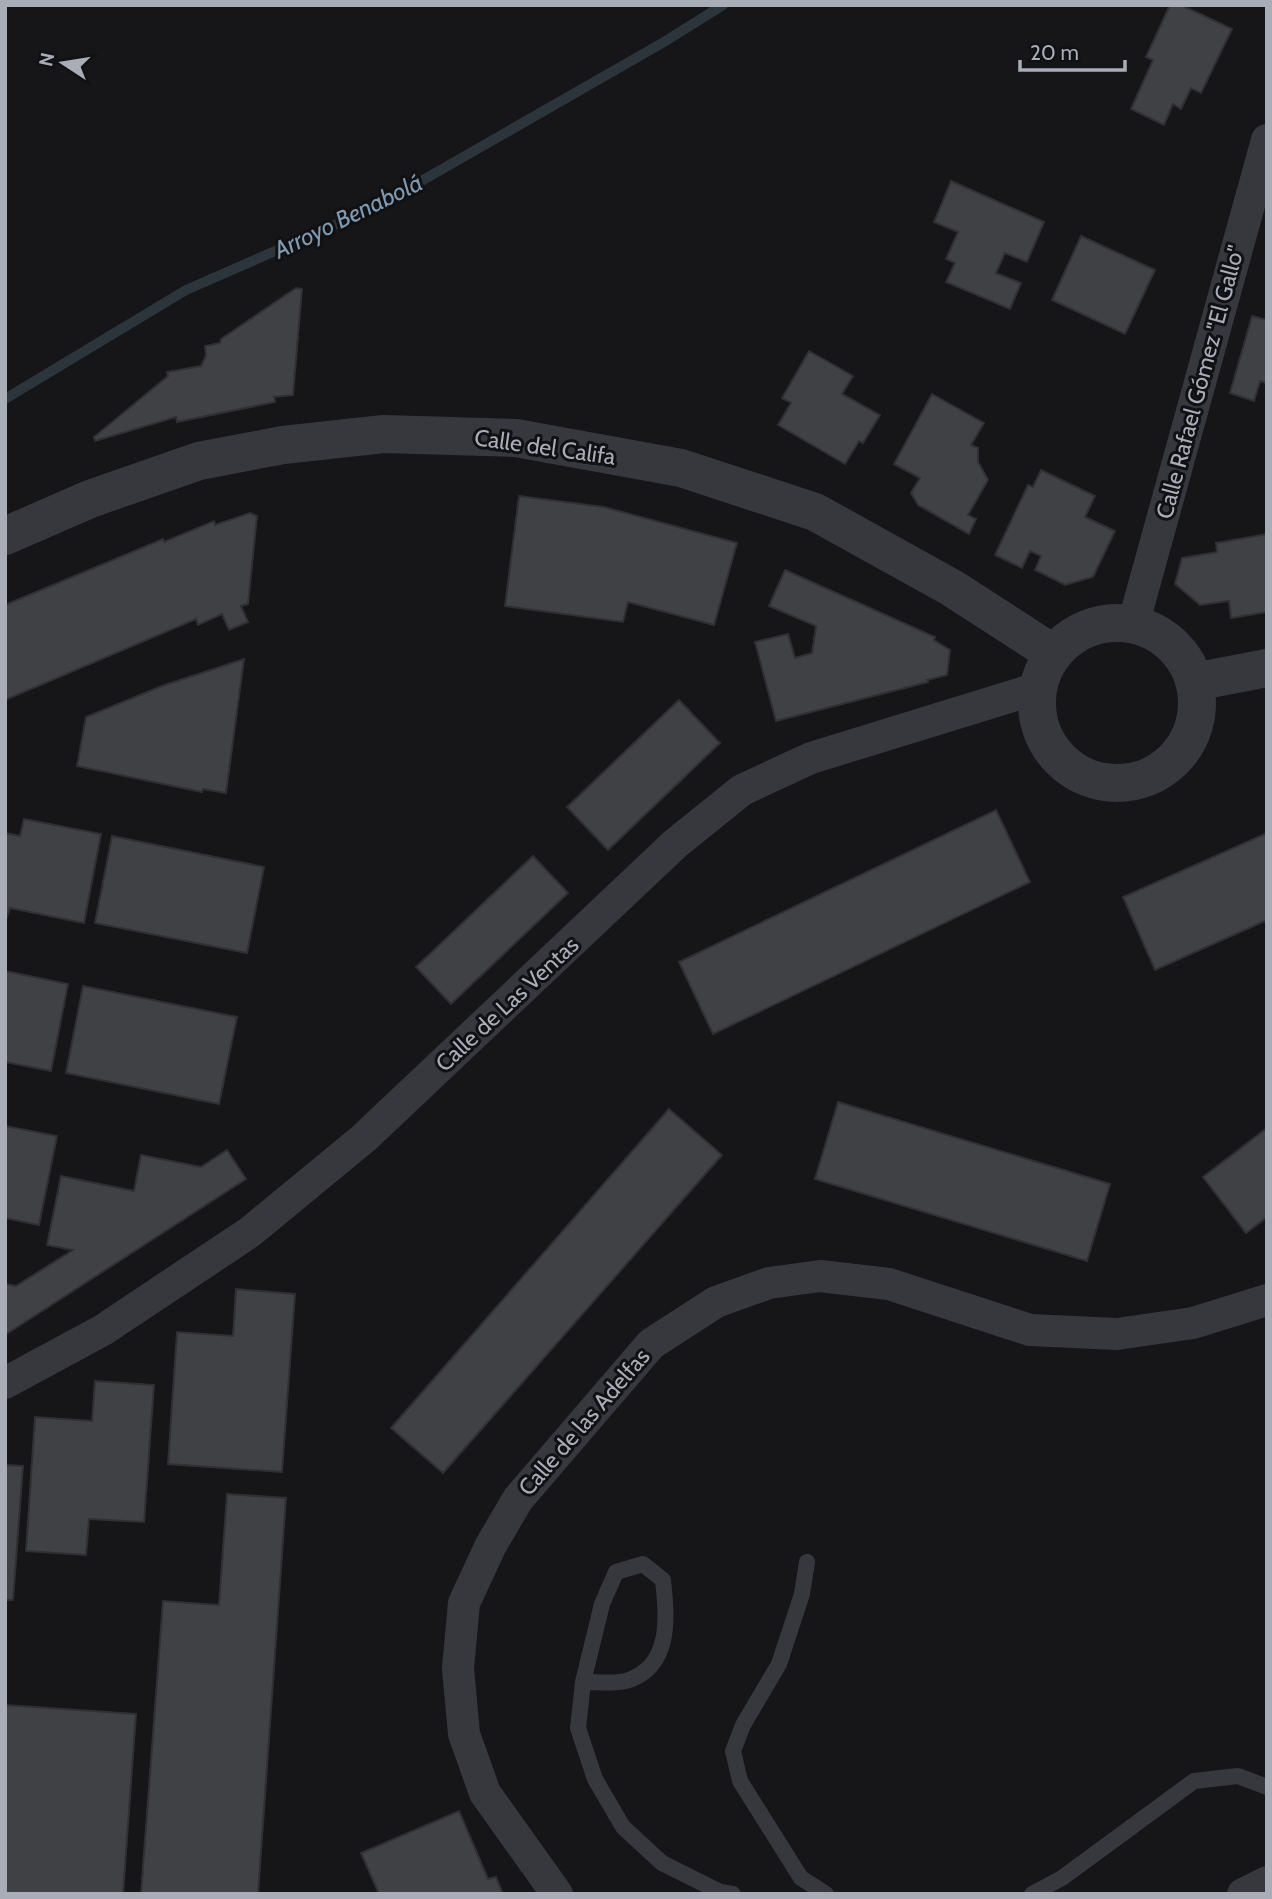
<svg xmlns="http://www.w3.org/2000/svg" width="1272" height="1899" font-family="Cabin,sans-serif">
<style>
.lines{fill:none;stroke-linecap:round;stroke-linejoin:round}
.stream{stroke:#2c353c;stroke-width:10}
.building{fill:#404145;stroke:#303034;stroke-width:2}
.service{stroke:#37383d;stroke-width:16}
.minor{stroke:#37383d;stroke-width:32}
.tertiary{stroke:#37383d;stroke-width:38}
.labels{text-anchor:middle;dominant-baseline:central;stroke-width:6;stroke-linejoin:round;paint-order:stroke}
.street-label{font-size:23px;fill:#a8adb8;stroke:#111113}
.water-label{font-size:24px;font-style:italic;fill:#7f9bb3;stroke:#111113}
</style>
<rect width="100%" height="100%" fill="#161618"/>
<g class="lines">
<path class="stream" d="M5 399 186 290 376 207 664 42 723 5"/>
</g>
<path class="building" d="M1170 5H1181L1232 29 1201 93 1191 88 1181 109 1173 104 1164 125 1131 109 1153 60 1146 57Z
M951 181 1044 222 1027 262 1005 253 996 273 1021 283 1010 309 946 282 955 263 946 259 958 232 934 222Z
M1081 236 1155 270 1125 334 1052 300Z
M296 288 302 289 293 395 274 397 275 402 177 422 176 417 95 441 94 437 168 376 167 372 201 366 206 356 205 346 220 343 221 339Z
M1252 316 1267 320V380L1266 383 1260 381 1254 401 1230 393Z
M809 351 853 376 842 394 880 415 863 443 859 441 845 464 778 425 791 403 782 398Z
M932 394 984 423 971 445 978 448V462L988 480 968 515 976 519 969 534 918 505 911 493 920 478 894 464Z
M1041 470 1095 496 1085 517 1115 531 1093 577 1065 585 1035 570 1041 556 1030 551 1022 568 995 555 1028 485 1033 487Z
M519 496 604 507 737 543 714 625 628 602 623 622 505 606Z
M250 513 257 516 248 604 241 606 248 622 229 630 222 614 198 625 196 619 5 700V605L163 539 164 542 214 521 215 525Z
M1267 534V612L1231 618 1229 601 1200 605 1175 584 1182 558 1217 552 1216 543Z
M785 570 935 637 934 640 950 650 947 675 927 680 928 682 776 721 755 642 788 634 795 658 812 653 816 626 769 606Z
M244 659 226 793 203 789 202 792 77 766 86 717 162 686Z
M679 700 720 743 608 850 567 807Z
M996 810 1030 882 713 1034 679 962Z
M24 819 101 834 84 923 10 908 5 923V833L20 836Z
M1267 833V920L1155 970 1123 897Z
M112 836 264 867 247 953 95 923Z
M533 856 568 893 451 1004 416 967Z
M5 971 68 984 51 1071 5 1062Z
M83 986 237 1017 219 1104 66 1073Z
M838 1102 1110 1184 1087 1261 815 1179Z
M669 1109 722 1155 443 1473 391 1428Z
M5 1126 57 1136 39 1225 5 1218Z
M1267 1128V1217L1246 1233 1203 1177Z
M227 1150 246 1179 5 1335V1284L16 1286 73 1250 47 1245 61 1176 134 1191 141 1155 201 1167Z
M236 1289 295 1294 282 1472 168 1464 177 1332 233 1336Z
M95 1381 154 1385 144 1522 89 1519 86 1555 26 1551 35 1417 92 1421Z
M5 1465 23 1466 13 1600H5Z
M227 1494 286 1498 258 1894H141L163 1601 219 1605Z
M5 1705 136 1714 123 1894H5Z
M459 1811 488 1879 496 1877 503 1894H379L361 1853Z"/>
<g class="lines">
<path class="service" d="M807 1562 802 1594 779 1664 743 1725 733 1751 740 1781 801 1878 826 1894
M583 1682C596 1682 614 1684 626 1681 672 1667 667 1618 663 1580L643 1564 616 1572 602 1604 583 1682 578 1728 595 1779 623 1827 662 1863 720 1892 733 1894
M1032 1894 1062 1878 1194 1781 1238 1776 1267 1787"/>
<path class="minor" d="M1133 625 1267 140
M5 1383 103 1330 250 1232 364 1138 675 844 742 790 811 758 1038 688
M557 1894 485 1793 464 1734 458 1668 464 1603 491 1545 518 1499 651 1344 716 1302 769 1283 820 1276 889 1284 1030 1330 1117 1334 1193 1323 1267 1300
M1243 1894 1267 1882"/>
<path class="tertiary" d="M5 536 90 499 199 461 283 445 384 434 516 438 681 468 815 512 952 588 1054 654
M1037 703a80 80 0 1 1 160 0a80 80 0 1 1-160 0Z
M1194 682 1267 668"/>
</g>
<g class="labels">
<g class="street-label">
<text transform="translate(1200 382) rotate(-75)">Calle Rafael Gómez "El Gallo"</text>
<text transform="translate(545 447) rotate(8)">Calle del Califa</text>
<text transform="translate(507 1004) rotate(-43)">Calle de Las Ventas</text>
<text transform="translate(584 1422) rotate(-49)">Calle de las Adelfas</text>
</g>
<g class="water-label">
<text transform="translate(348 216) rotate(-26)">Arroyo Benabolá</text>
</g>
</g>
<rect width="1272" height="1899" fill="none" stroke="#a8adb8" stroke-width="14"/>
<g transform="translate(63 63) rotate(282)" stroke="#111113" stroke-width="5" paint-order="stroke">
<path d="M0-5L12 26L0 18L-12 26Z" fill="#a8adb8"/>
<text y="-10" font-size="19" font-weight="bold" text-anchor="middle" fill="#a8adb8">N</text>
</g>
<path d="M1020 60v10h105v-10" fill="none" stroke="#a8adb8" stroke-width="3.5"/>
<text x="1030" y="60" font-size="21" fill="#a8adb8" stroke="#111113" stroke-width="5" paint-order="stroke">20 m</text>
</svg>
